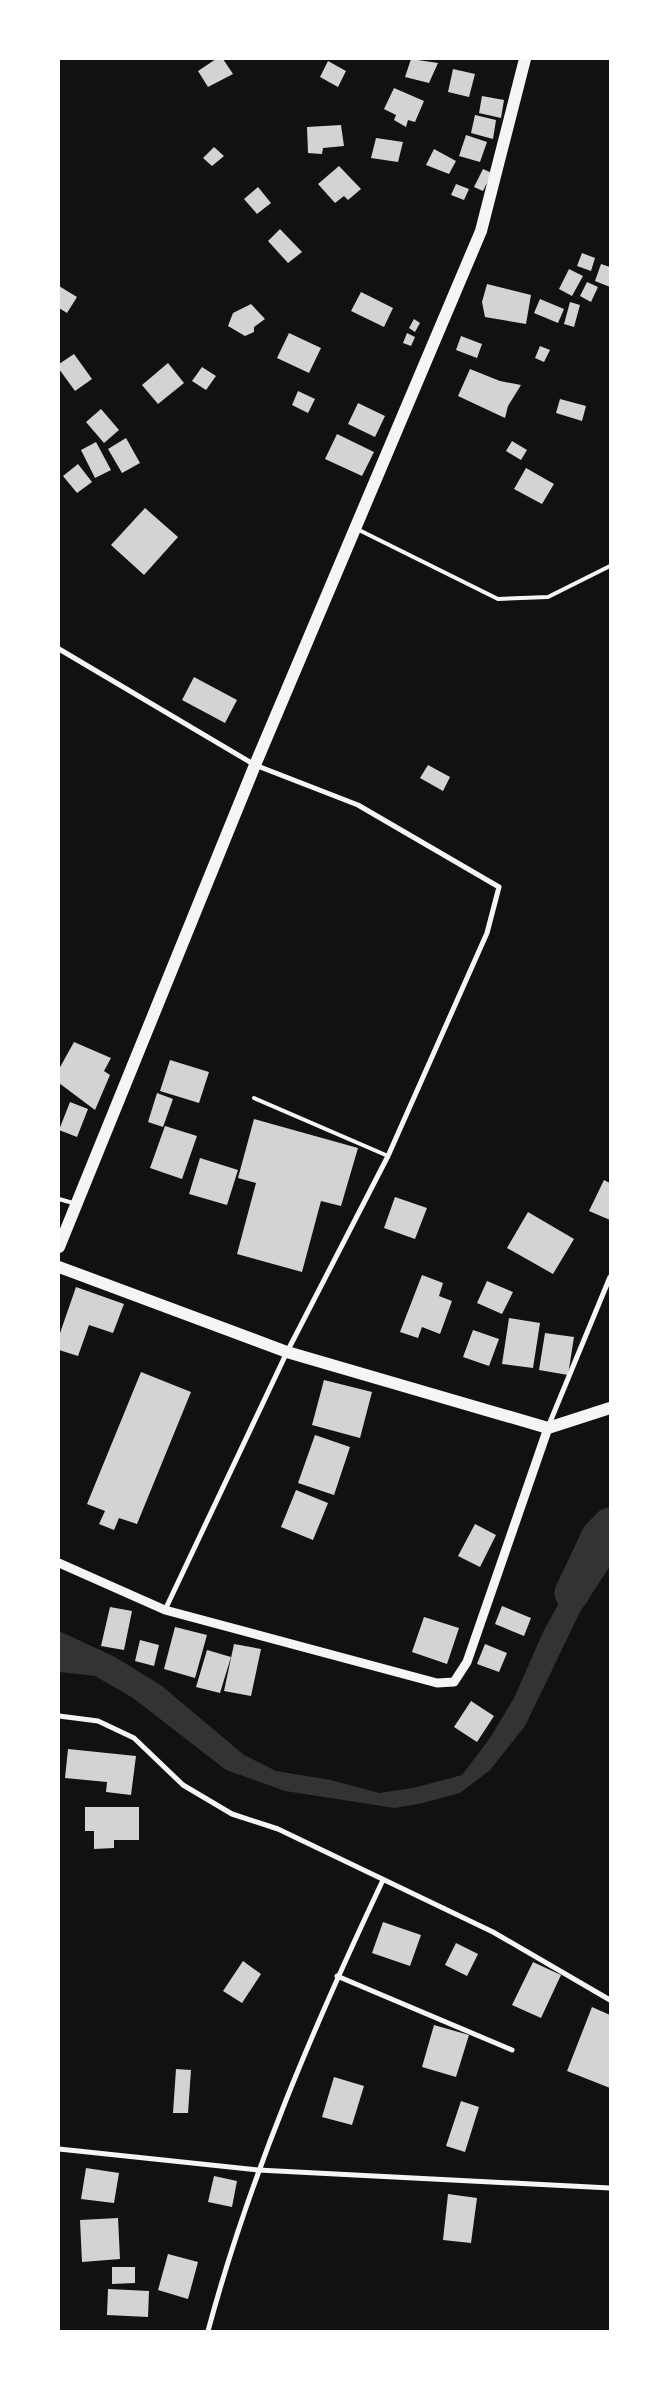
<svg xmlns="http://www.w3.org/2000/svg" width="669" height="2390" font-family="'Work Sans',sans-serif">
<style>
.water{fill:#333}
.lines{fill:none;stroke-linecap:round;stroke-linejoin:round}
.river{stroke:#333;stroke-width:35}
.building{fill:#d3d3d3}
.service{stroke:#f5f5f5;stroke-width:4}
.minor{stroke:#f5f5f5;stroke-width:5}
.tertiary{stroke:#f5f5f5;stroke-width:9}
.primary{stroke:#f5f5f5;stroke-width:12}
</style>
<rect width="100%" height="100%" fill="#111"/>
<path class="water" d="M610 1524V1566L580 1612 525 1726 490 1770 460 1793 423 1803 395 1808 285 1791 226 1770 133 1698 95 1676 59 1672V1631L115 1657 162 1686 244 1755 276 1771 331 1780 379 1793 413 1788 462 1775 490 1738 514 1698 544 1630 572 1580Z"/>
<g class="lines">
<path class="river" d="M572 1593 599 1536 610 1525"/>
</g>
<path class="building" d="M216 59H223L233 74 208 87 198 71Z
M411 59 438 63 429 83 405 77Z
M328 61 346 71 338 87 320 77Z
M453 69 475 74 469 97 448 92Z
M394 88 424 101 415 122 408 120 406 127 394 120 396 115 384 109Z
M482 96 504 100 501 118 479 113Z
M475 115 496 120 493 139 471 133Z
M341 125 344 146 323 148 322 154 308 153 307 127Z
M466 135 487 142 480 162 459 156Z
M376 138 403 142 398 162 371 158Z
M214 147 224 156 212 166 203 158Z
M434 149 456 161 449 174 426 165Z
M339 166 361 189 348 200 344 196 335 203 318 184Z
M483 169 492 173 483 191 474 187Z
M456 184 469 189 464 200 451 195Z
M258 187 271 203 257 214 244 199Z
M280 229 302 252 288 263 268 241Z
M582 253 595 258 591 271 577 266Z
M601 264 610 267V287L595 281Z
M569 269 583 276 572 296 559 289Z
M587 282 598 287 591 302 580 296Z
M487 284 531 295 526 324 485 317 482 302Z
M59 286 77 297 67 313 59 308Z
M361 292 393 308 384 327 351 311Z
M540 299 564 309 558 323 534 313Z
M570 302 580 305 574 327 564 324Z
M251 304 265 319 254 327V332L245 336 228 326 233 313Z
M414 319 420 323 415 332 409 328Z
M289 333 321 348 309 373 277 358Z
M407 333 415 337 411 346 403 343Z
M461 336 482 344 477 358 456 350Z
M540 346 550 350 544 362 535 358Z
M74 354 92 379 75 391 59 369V364Z
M168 363 184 383 158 404 142 385Z
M202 367 216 376 206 390 192 381Z
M470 369 500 381 521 385 508 406 505 418 458 396Z
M298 391 315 399 308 413 292 405Z
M560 399 586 406 582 421 556 413Z
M358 403 385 416 375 437 348 424Z
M101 409 119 430 104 443 86 422Z
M337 434 374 452 362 476 325 459Z
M126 438 140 463 122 473 108 449Z
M512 441 527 450 521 460 506 451Z
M96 442 111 470 95 478 81 450Z
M78 464 92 482 77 493 63 476Z
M526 468 554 484 542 504 514 489Z
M145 508 178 537 144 575 111 545Z
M194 677 237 700 225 723 182 700Z
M428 765 450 777 443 791 420 778Z
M74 1042 111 1058 104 1071 110 1075 95 1110 59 1083V1069Z
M170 1060 209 1072 199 1103 160 1091Z
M157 1093 173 1099 163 1127 148 1122Z
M70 1102 88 1109 77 1137 59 1130Z
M254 1119 358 1148 341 1206 321 1201 302 1272 237 1254 256 1183 238 1178Z
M165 1126 197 1136 182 1179 150 1168Z
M200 1158 238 1170 227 1205 189 1194Z
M604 1180 610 1183V1220L589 1211Z
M395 1197 427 1208 415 1239 384 1228Z
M528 1212 574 1239 553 1274 507 1248Z
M422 1275 443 1283 439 1296 452 1301 440 1334 422 1327 418 1338 400 1332Z
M487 1281 513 1292 502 1314 477 1303Z
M76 1287 124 1304 113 1333 89 1325 78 1356 59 1350V1336Z
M509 1318 540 1323 533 1368 502 1364Z
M473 1330 499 1339 489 1366 463 1357Z
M545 1333 574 1337 568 1375 539 1370Z
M141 1372 191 1392 137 1524 119 1518 114 1530 99 1524 105 1511 87 1504Z
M324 1380 372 1392 360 1438 312 1425Z
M315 1435 350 1447 334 1495 298 1483Z
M296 1490 328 1503 313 1540 281 1527Z
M475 1524 496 1535 480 1567 458 1556Z
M502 1606 531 1618 524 1636 495 1624Z
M110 1607 132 1611 124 1650 101 1646Z
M424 1617 459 1628 447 1664 412 1652Z
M175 1627 207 1635 195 1678 164 1669Z
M140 1640 159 1645 154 1666 135 1661Z
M234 1644 261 1649 251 1696 224 1691Z
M485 1644 507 1653 499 1672 477 1664Z
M207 1650 231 1657 220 1693 196 1687Z
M471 1701 494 1716 477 1742 454 1727Z
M68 1749 136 1756 131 1795 106 1792 107 1782 65 1778Z
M85 1807H139V1840H114V1848L94 1849V1831H85Z
M383 1922 421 1935 410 1966 372 1953Z
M456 1943 478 1954 467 1976 445 1965Z
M243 1961 261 1974 242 2003 223 1991Z
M533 1962 561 1975 541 2018 512 2005Z
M592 2007 610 2015V2088L567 2071Z
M434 2025 469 2035 456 2077 422 2067Z
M176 2069 191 2070 188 2113H173Z
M334 2077 364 2086 352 2125 322 2117Z
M461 2101 479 2107 465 2152 446 2146Z
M86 2168 119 2173 114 2203 81 2199Z
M214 2176 237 2181 232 2207 208 2202Z
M448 2194 477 2198 471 2243 443 2240Z
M118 2218 120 2259 82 2262 80 2220Z
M168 2254 198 2262 188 2299 158 2290Z
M112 2267H135V2283L112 2284Z
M108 2289 149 2291 148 2317 107 2315Z"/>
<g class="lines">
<path class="service" d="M357 529 498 599 548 597 610 566
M254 1098 388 1156
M59 1199 73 1203"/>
<path class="minor" d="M59 649 255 765 358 805 499 887 487 933 388 1156 287 1352 165 1610
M548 1427 610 1277
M59 1716 98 1721 134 1738 183 1785 232 1814 278 1829 493 1932 610 2000
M337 1976 512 2050
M59 2149 258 2170 610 2188
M208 2331C250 2175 314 2026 383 1880"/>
<path class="tertiary" d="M59 1563 165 1610 437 1683 454 1682 467 1662 548 1428"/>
<path class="primary" d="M59 1247 255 765 481 231 525 59
M59 1267 287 1352 548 1428 610 1408"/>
</g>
<rect width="669" height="2390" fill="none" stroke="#ffffff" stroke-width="120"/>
</svg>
